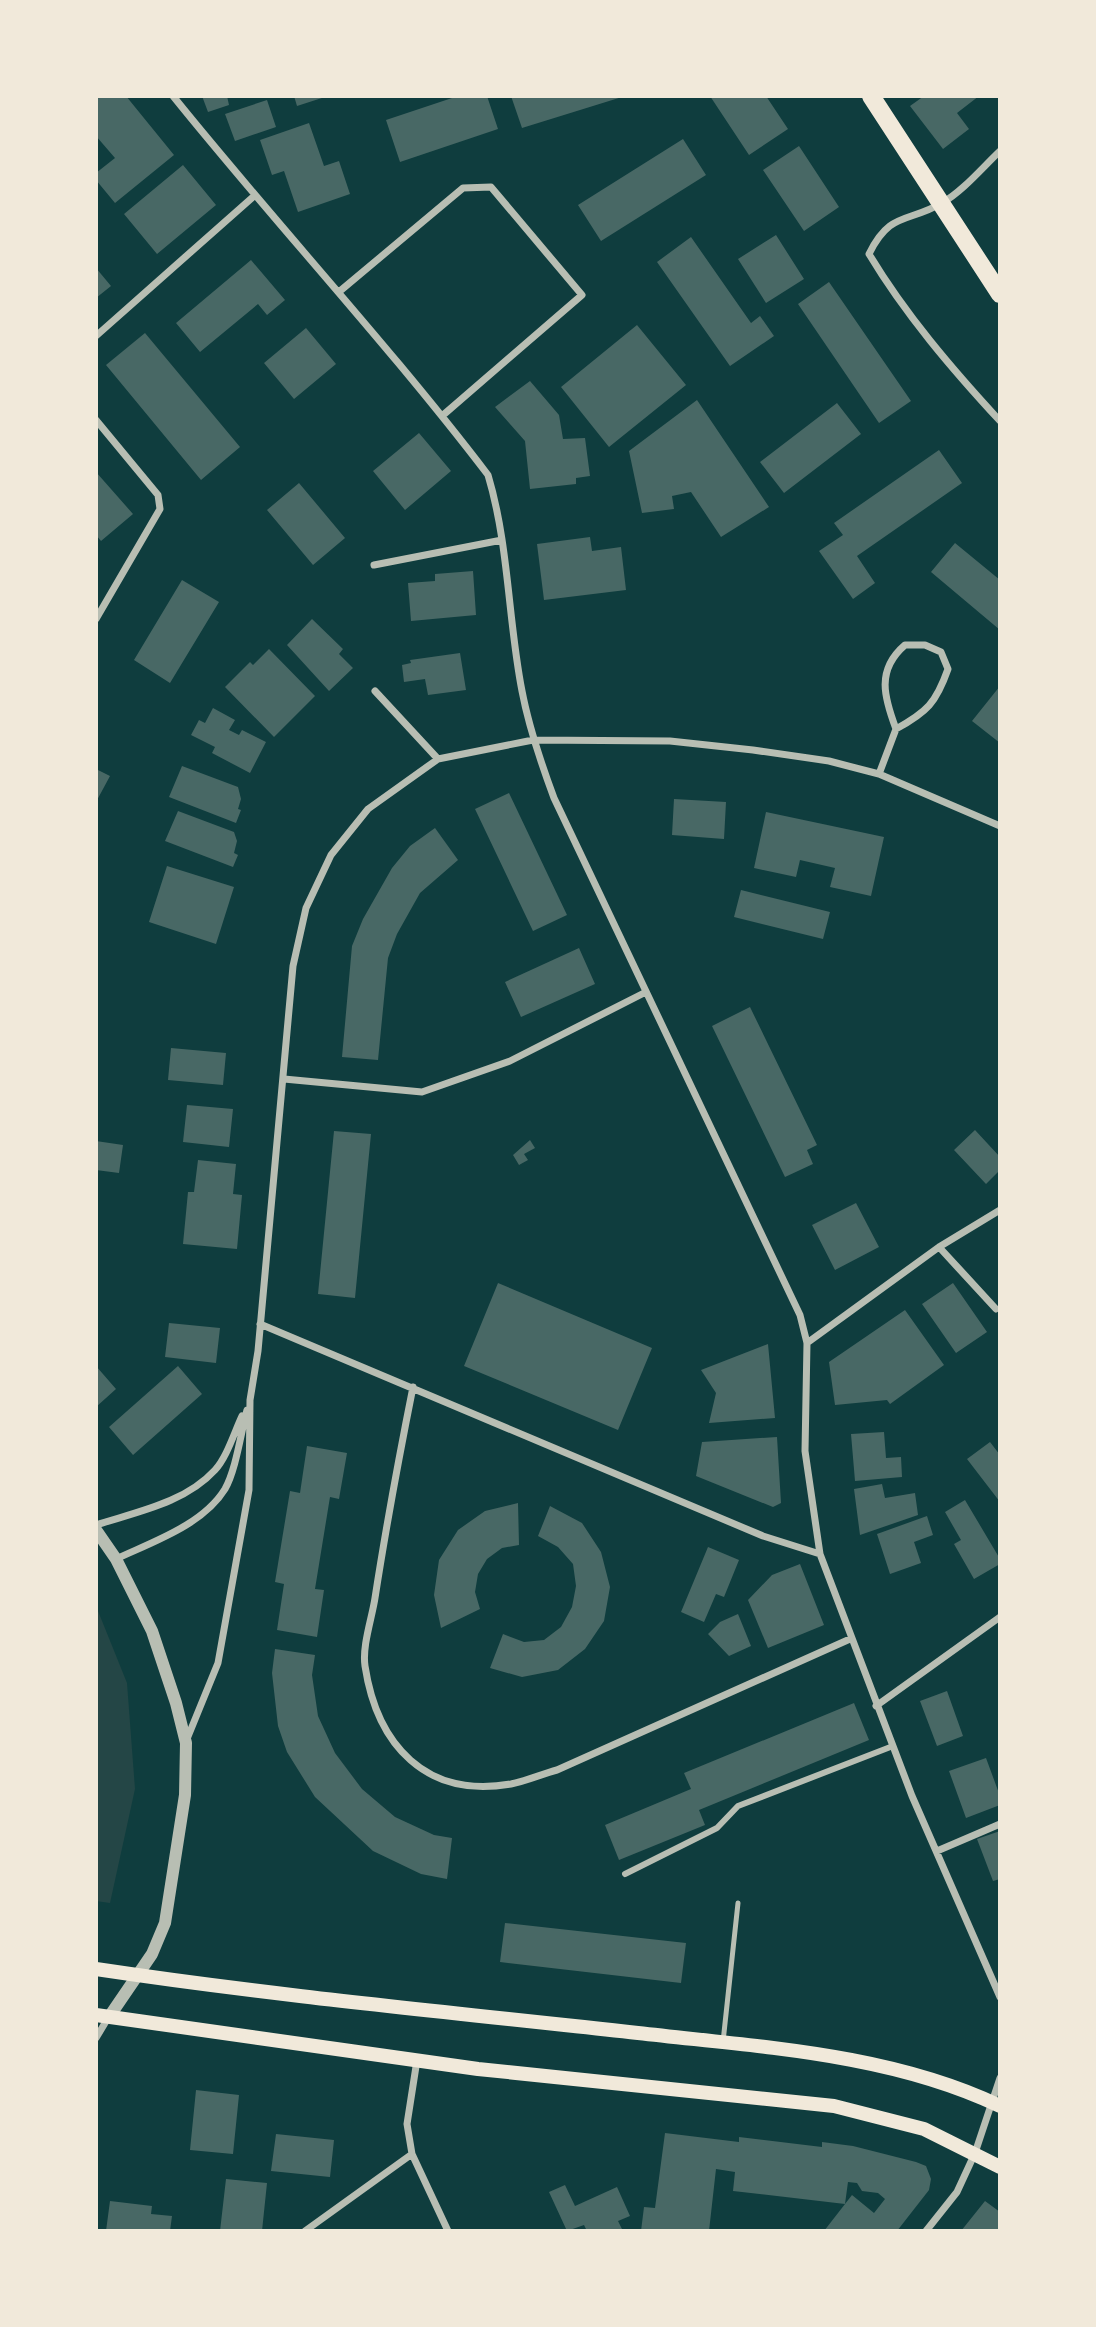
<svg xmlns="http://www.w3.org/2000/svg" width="1096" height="2327" font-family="'Varela Round',sans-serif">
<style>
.green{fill:#244646}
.building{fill:#486865}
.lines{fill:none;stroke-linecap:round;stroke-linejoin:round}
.service{stroke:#b8beb3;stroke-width:5}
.pedestrian{stroke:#b8beb3;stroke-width:6}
.minor{stroke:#b8beb3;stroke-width:7}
.tertiary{stroke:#b8beb3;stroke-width:12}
.secondary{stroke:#f1e9da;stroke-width:14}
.primary{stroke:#f1e9da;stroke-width:18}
</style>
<rect width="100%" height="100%" fill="#0f3d3e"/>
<path class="green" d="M96 1606 127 1683 135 1789 110 1903 96 1901Z"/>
<path class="building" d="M96 96H126L174 155 115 203 96 180V173L115 158 96 136Z
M202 96H227L229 105 208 112Z
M294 96H325V97L297 106Z
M458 96H487L498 129 400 162 386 120Z
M511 96H621L622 97 522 128Z
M710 96H766L788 129 749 155Z
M924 96H979L957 113 969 129 943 149 910 106Z
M267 100 276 127 235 141 225 114Z
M309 123 324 166 339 161 350 194 298 212 284 171 272 175 260 140Z
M683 139 706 175 601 241 578 205Z
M799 146 839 207 804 231 763 170Z
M183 165 216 205 157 254 124 214Z
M776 235 804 279 766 303 738 259Z
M691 237 751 323 760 316 774 336 730 366 657 262Z
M251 260 285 300 267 315 258 304 200 352 176 323Z
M96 268 111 286 96 298Z
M829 282 911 401 879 423 798 304Z
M637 325 686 385 609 447 561 387Z
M306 328 336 364 294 399 264 363Z
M145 333 240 447 201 480 106 365Z
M530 381 559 415 563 439 585 438 590 476 576 478V484L530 489 525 441 495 407Z
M697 400 769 507 721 537 691 492 672 496 674 509 642 513 629 451Z
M837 403 861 434 784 493 760 462Z
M419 433 451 471 405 510 373 471Z
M939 450 962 483 857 556 875 583 853 599 819 551 843 535 834 523Z
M96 472 133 514 101 541 96 535Z
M299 483 345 538 313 565 267 510Z
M590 537 592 551 621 547 626 590 544 600 537 544Z
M955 543 1000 580V630L931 572Z
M473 571 476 615 411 621 408 583 435 581V574Z
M182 580 219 602 170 683 134 660Z
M312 619 343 649 339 654 353 668 329 691 287 645Z
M269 649 315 696 274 737 225 687 250 662 253 665Z
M460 653 466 690 428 695 425 679 404 682 402 665 411 663 410 660Z
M1000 686V743L972 721Z
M213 708 235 720 229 730 239 735 242 730 266 742 250 773 212 753 215 747 191 735 199 720 205 723Z
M182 766 238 787 241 799 238 809 241 810 236 823 169 797Z
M96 769 110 776 96 802Z
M509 793 567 915 533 931 475 809Z
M674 799 726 802 724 839 672 835Z
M178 811 234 832 237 841 234 853 238 855 233 867 165 841Z
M766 812 884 837 871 896 830 887 835 868 800 860 796 877 754 868Z
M435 828 458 860 420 893 397 934 388 958 378 1060 342 1057 352 946 363 919 392 868 410 846Z
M167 866 234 887 216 944 149 922Z
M741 890 830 912 823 939 734 917Z
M579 948 595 984 521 1017 505 982Z
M750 1007 817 1145 807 1150 813 1164 785 1177 712 1026Z
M171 1048 226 1053 223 1085 168 1080Z
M187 1105 233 1109 229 1147 183 1142Z
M975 1130 1000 1157V1170L986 1184 954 1150Z
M334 1131 371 1134 355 1298 318 1294Z
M530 1140 535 1148 524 1154 528 1160 519 1165 513 1155Z
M96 1141 123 1145 119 1173 96 1170Z
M198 1160 236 1164 233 1194 242 1195 237 1249 183 1244 188 1192H194Z
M856 1203 879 1247 835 1270 812 1225Z
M498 1283 652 1348 618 1430 464 1366Z
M953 1283 987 1332 956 1353 922 1304Z
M905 1310 944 1365 890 1404 887 1400 835 1405 829 1362Z
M169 1323 220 1328 216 1363 165 1357Z
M768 1344 775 1418 709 1423 716 1393 701 1370Z
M96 1366 116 1389 96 1407Z
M178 1366 202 1394 133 1455 109 1427Z
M884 1432 886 1458 901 1457 902 1477 855 1481 851 1434Z
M777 1437 781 1503 773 1507 696 1476 702 1442Z
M990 1442 1000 1455V1502L967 1459Z
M307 1446 347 1453 339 1499 330 1497 315 1589 324 1590 317 1637 277 1630 284 1584 275 1582 290 1491 300 1493Z
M882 1484 885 1498 915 1493 918 1515 860 1535 854 1489Z
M965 1500 1000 1559V1564L974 1579 954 1544 961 1540 945 1512Z
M518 1503 519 1545 502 1548 487 1559 478 1574 475 1592 480 1609 441 1628 434 1595 439 1560 458 1530 485 1511Z
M550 1506 582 1523 601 1552 610 1587 604 1621 585 1649 558 1670 522 1677 490 1668 503 1634 524 1642 544 1640 561 1627 572 1607 576 1586 573 1564 558 1547 538 1536Z
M927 1516 933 1535 914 1542 921 1563 890 1574 877 1534Z
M708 1547 739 1560 724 1597 716 1594 704 1622 681 1612Z
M800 1564 824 1625 768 1648 748 1600 772 1575Z
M738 1614 751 1646 729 1656 708 1634 720 1622Z
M275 1649 315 1655 312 1675 318 1716 335 1753 362 1789 395 1817 434 1835 452 1838 447 1879 421 1874 373 1851 315 1797 287 1752 278 1726 272 1673Z
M947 1691 963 1736 937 1746 920 1701Z
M854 1703 869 1740 699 1810 705 1825 619 1860 605 1825 691 1789 684 1773Z
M986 1758 1000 1796V1805L966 1818 949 1771Z
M1000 1831V1879L993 1881 977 1839Z
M505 1923 686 1943 681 1983 500 1962Z
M196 2090 239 2095 233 2154 190 2150Z
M665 2133 739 2142V2137L822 2147V2142L853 2146 916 2162 926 2166 931 2179 929 2190 897 2231H824L852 2195 874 2213 885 2199 878 2193 862 2191 857 2183 848 2182 845 2204 733 2191 735 2172 716 2169 709 2231H641L644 2207 655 2208Z
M276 2134 334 2140 330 2177 271 2171Z
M226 2179 267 2183 262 2231H220Z
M565 2185 575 2206 617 2187 630 2216 618 2221 623 2231H587L584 2225 567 2231 549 2192Z
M110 2201 152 2206 151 2214 172 2216 170 2231H106Z
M985 2201 1000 2212V2231H961Z"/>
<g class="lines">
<path class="service" d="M723 2042 738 1903"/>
<path class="pedestrian" d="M625 1874 717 1828 738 1806 893 1746"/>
<path class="minor" d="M173 96C276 224 388 344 488 475 509 545 508 620 522 691 529 728 541 763 554 798L800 1315 807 1343 805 1451 820 1554 912 1796 1000 1997
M1000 151C982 168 963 191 942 203 908 223 890 211 869 254 905 314 952 369 1000 421
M340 291 463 188 491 187 582 295 442 416
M96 336 254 196
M96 420 158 495 160 509 96 619
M374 565 502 540
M905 645H925L941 652 948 669C936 703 927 712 896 729 884 697 876 670 905 645Z
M375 691 438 759
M879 774 896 729
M284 1079 422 1092 510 1061 646 992
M939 1247 996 1309
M260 1324 763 1536 820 1554
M807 1343 939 1247 1000 1210
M413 1387C399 1457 386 1527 375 1598 372 1618 362 1646 365 1666 377 1745 426 1799 511 1784 526 1781 542 1774 557 1770L850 1639
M96 1525C136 1512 185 1503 215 1470 227 1457 234 1433 242 1416
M116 1559C152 1542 203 1525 225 1489 236 1470 241 1432 247 1410
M876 1706 1000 1617
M187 1739 218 1663 249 1490 250 1400 258 1351 293 966 306 908 331 855 368 809 438 759 533 740 670 741 753 750 829 761 879 774 1000 826
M937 1851 1000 1824
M96 2038 108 2018
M417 2060 407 2124 412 2154 448 2231
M305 2231 412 2154
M926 2231 957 2192 975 2153 1000 2078"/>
<path class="tertiary" d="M96 1530 116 1559 152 1631 176 1703 186 1743 185 1795 165 1923 152 1954 109 2017"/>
<path class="secondary" d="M96 1969C276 1996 458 2013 638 2033 759 2047 889 2053 1000 2106
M96 2015 478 2069 834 2106 924 2129 1000 2167"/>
<path class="primary" d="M871 96 1000 294"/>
</g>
<rect width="1096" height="2327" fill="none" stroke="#f1e9da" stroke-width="196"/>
</svg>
